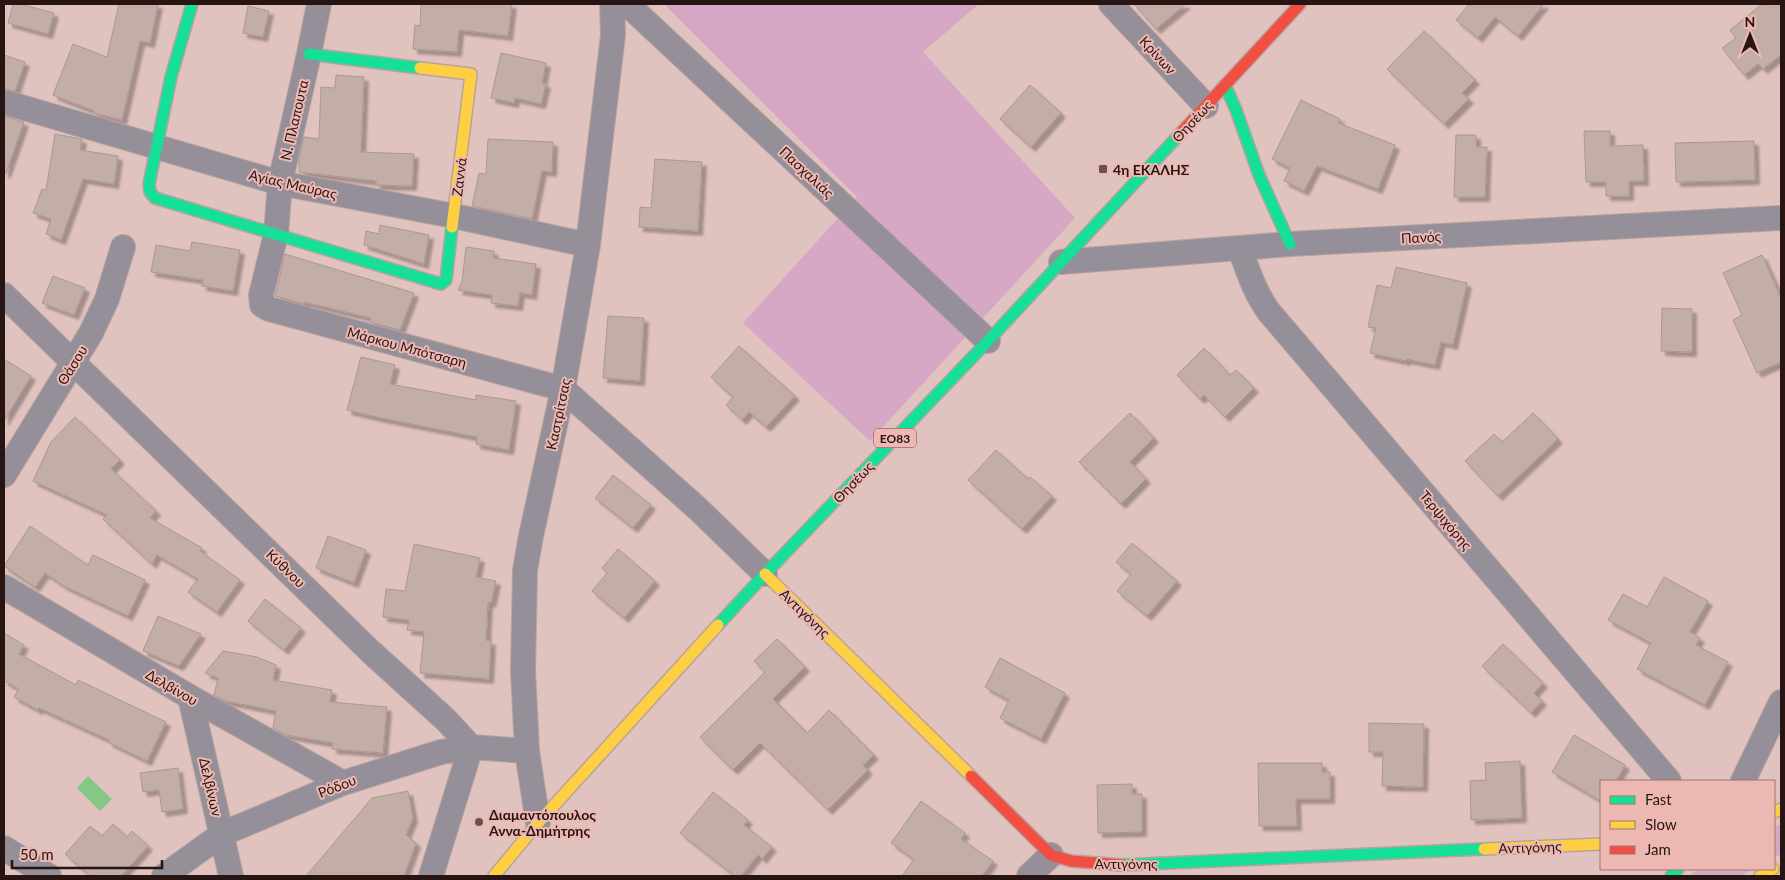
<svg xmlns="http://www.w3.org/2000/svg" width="1785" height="880" font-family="Lato,sans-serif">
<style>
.green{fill:#d6a8c6}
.water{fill:#86c788}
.building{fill:#c3ada7;stroke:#ac9790;filter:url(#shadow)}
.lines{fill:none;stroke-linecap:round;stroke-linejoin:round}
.street-casing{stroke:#b9a29e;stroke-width:26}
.fast-casing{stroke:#b9a29e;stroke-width:14}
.slow-casing{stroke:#b9a29e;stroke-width:14}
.jam-casing{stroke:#b9a29e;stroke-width:14}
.street{stroke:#948f99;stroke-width:24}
.fast{stroke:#16e098;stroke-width:11}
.slow{stroke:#ffcf43;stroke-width:11}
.jam{stroke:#f24e42;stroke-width:11}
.poi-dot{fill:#68524f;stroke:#edb8b1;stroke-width:2}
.labels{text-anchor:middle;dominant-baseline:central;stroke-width:4;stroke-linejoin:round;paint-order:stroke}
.shield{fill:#edb8b1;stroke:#634642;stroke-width:1}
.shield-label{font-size:12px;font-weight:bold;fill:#281513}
.street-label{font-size:14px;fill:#281513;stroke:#edb8b1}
.poi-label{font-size:14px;font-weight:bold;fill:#281513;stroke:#edb8b1;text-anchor:start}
</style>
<defs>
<filter id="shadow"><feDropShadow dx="4.5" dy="4.5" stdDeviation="1" flood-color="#0004"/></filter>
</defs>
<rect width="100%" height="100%" fill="#e0c2be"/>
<path class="green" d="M664 4H979L923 52 1075 218 870 441 743 323 857 197Z
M1781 824V854L1774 857V827Z
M1699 869H1752L1741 876H1689Z"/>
<path class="water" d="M88 776 112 799 100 811 77 788Z"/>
<path class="building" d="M13 4H20L54 13 48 34 8 23Z
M119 4H158L150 43 140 41 122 120 93 113 94 111 53 95 73 44 107 57Z
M421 4H512L508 36 459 30 457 52 413 49 415 25 420 26Z
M1134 4H1186L1156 29Z
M1469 4H1544L1518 36 1495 17 1478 38 1456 20Z
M1762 4H1781V55L1763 69 1758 64 1744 75 1722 48 1736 38 1730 30Z
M248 6 269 11 263 37 243 33Z
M1424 31 1475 80 1462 93 1469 99 1444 124 1387 69Z
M501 53 546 63 542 83 546 84 541 104 515 98 514 103 491 98Z
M4 55 25 62 15 91 4 89Z
M336 75 364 77 361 152 414 154 412 186 376 185V181L299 172V159L304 137 319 139 321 87 335 88Z
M1030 85 1061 113 1031 147 1000 119Z
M1301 100 1340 119 1338 123 1395 145 1378 189 1317 166 1304 191 1284 181 1290 168 1272 159Z
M4 116 24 122 6 173H4Z
M1584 131H1610V146L1643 145 1644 181H1629V196H1606V182H1586Z
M55 134 82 139 80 150 118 156 114 184 83 179 61 240 46 234 51 219 33 213 42 189 46 190Z
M1456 135H1476V147H1487L1485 197H1454Z
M488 139 553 142 552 172 542 171 532 219 472 206 479 173 486 174Z
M1754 141 1755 180 1676 182 1675 143Z
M655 159 702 162 698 231 639 227 640 207 651 208Z
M380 225 429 235 424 264 364 245 366 231 379 234Z
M192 242 240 250 233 291 202 286 203 280 151 272 156 245 190 251Z
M466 247 494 251 493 258 536 264 532 295 520 293 518 306 491 303 492 295 458 290 462 282Z
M285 254 414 293 400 330 370 322 371 318 304 302V304L275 296Z
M1762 255 1781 298V362L1757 373 1733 320 1742 315 1723 273Z
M1396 267 1467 283 1453 345 1441 342 1435 365 1406 359V361L1370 353 1376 328 1368 327 1377 285 1391 288Z
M53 276 85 288 74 315 42 303Z
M1662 308 1692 309V352L1661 351Z
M608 316 644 318 640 381 603 378Z
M739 346 795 396 766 427 749 412 742 420 726 405 733 397 711 377Z
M1204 348 1230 375 1236 370 1254 388 1225 417 1204 395 1200 399 1177 375Z
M361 357 395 365 390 384 476 400V395L516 401 509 450 476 444 477 437 381 418 347 410Z
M4 359 31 376 4 421Z
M1130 413 1154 438 1130 462 1146 479 1121 504 1079 462Z
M1533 413 1558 439 1498 496 1465 461 1494 434 1502 442Z
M75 417 120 460 111 469 156 511 150 518 202 548 200 551 240 580 217 612 188 592 198 579 157 555 152 564 103 519 107 515 33 481 51 442Z
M996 450 1028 479 1030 477 1052 496 1022 529 968 480Z
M613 475 651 505 633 528 595 498Z
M30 526 88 565 93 555 145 580 128 616 64 586 45 573 35 587 4 566Z
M328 536 366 550 354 583 316 568Z
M1132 543 1177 581 1147 616 1117 591 1131 574 1116 562Z
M414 544 480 558 476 577 496 581 491 603 488 602 486 640 491 641 489 679 420 673 424 632 407 630 409 620 383 617 386 589 405 591Z
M618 549 655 581 624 618 592 591 607 573 602 568Z
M1664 577 1708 601 1690 632 1700 638 1696 645 1728 662 1705 705 1637 669 1651 643 1608 620 1623 594 1647 607Z
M265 599 301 628 284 650 248 621Z
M158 616 201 634 179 666 143 651Z
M4 633 24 645 19 654 76 685 78 680 166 722 147 761 108 742 109 740 39 708 38 710 14 697 19 689 4 681Z
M777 639 805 667 773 699 807 733 829 710 874 755 863 765 868 770 828 810 760 743 733 770 700 737 765 672 754 661Z
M1503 644 1543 683 1534 693 1542 701 1531 713 1482 666Z
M223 651 257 657 276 665 273 680 332 690 330 702 387 707 383 753 332 749 333 743 286 735 273 728 276 711 226 701 214 695 218 678 205 673Z
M1000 658 1065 693 1041 739 1000 718 1009 700 985 687Z
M1369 723 1424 724 1423 787 1382 786 1383 752H1369Z
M1574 735 1625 765 1616 781H1601V801L1552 772Z
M1520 761 1522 818 1471 820 1470 781 1486 780 1485 763Z
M1258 763H1322V772H1330V799H1296L1297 826H1259Z
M178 768 183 809 162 812 159 790 143 792 140 773Z
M1132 784V794H1142V832L1098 833 1097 785Z
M408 791 413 818 406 835 416 843 404 876H306L372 798Z
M713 792 748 820 744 825 772 847 762 859 758 855 741 876H735L680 833Z
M921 801 965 833 961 839 993 861 982 876H902L914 859 891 843Z
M113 824 127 837 132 831 148 846 121 876H90L65 854 90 826 102 836Z"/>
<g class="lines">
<g class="street-casing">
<path id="street" d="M319 4 309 54 280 183 276 234 261 295 262 305 269 309 563 389 698 509 765 574
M627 4 988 341
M1111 4 1206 106
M4 102 280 183 454 216 588 245
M1240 249C1248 271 1255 293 1269 312L1669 781
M1061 262 1290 244 1781 218
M4 295 371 652 446 720 471 747 431 876
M4 475 91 333 107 299 123 247
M4 587 190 697 343 783
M190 697 231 876
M1743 781 1781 702
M538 823 527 751 523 671 525 570 531 536 563 389 588 245 613 35 612 4
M4 848 49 876
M164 876 222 834 343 783 441 752 471 747 527 751
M1029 876 1051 855"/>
</g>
<g class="fast-casing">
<path id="fast" d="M192 4 171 77 149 184 150 192 155 198 441 284 446 280 452 227
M309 54 420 68
M1225 85 1236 110 1259 175 1290 244
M718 625 765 574 988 341 1177 137
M1122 865 1484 849
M1671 876 1678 869"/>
</g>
<g class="slow-casing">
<path id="slow" d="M420 68 471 74 452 227
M765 574 971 776
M1774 812 1781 809
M1484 849 1601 844
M494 876 538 823 718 625
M1760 876 1773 869"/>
</g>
<g class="jam-casing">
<path id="jam" d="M1177 137 1300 4
M971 776 1051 855 1071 861 1122 865"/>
</g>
<use href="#street" class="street"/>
<use href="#fast" class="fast"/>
<use href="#slow" class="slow"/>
<use href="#jam" class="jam"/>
</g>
<g class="poi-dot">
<rect x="1098" y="164" width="10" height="10" rx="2.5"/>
<circle cx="479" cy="822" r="5"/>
</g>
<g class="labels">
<rect class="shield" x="874" y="428.5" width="42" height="19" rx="4"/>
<g class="shield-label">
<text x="895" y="438">ΕΟ83</text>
</g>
<g class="street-label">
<text transform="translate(1158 55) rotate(47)">Κρίνων</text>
<text transform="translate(294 120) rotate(-77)">Ν. Πλαπουτα</text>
<text transform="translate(1192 121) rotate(-47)">Θησέως</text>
<text transform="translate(807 172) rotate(43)">Πασχαλιάς</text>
<text transform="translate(459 177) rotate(-83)">Ζαννά</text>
<text transform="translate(293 184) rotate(13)">Αγίας Μαύρας</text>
<text transform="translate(1421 237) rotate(-3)">Πανός</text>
<text transform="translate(407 347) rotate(15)">Μάρκου Μπότσαρη</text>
<text transform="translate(72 365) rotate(-58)">Θάσου</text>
<text transform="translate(558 414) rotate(-78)">Καστρίτσας</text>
<text transform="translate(853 482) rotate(-46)">Θησέως</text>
<text transform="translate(1446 520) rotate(50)">Τερψιχόρης</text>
<text transform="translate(286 568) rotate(44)">Κύθνου</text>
<text transform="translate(805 613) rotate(44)">Αντιγόνης</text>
<text transform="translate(172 687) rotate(30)">Δελβίνου</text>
<text transform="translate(337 786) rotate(-21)">Ρόδου</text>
<text transform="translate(211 787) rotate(77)">Δελβίνων</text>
<text transform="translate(1530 847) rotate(-2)">Αντιγόνης</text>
<text x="1126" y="863">Αντιγόνης</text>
</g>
<g class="poi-label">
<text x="1113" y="169">4η ΕΚΑΛΗΣ</text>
<text x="489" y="814">Διαμαντόπουλος<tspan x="489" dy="16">Αννα-Δημήτρης</tspan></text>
</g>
</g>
<rect width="1785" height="880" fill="none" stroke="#281513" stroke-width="10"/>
<rect x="1600" y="780" width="175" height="90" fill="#edb8b1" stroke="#9e7772"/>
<rect x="1610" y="796" width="25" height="8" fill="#16e098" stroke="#9e7772"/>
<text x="1645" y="805" font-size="15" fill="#281513">Fast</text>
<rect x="1610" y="821" width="25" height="8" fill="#ffcf43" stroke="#9e7772"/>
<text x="1645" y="830" font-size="15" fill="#281513">Slow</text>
<rect x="1610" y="846" width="25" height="8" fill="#f24e42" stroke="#9e7772"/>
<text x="1645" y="855" font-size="15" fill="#281513">Jam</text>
<g transform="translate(1750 35)" stroke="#edb8b1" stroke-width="4" paint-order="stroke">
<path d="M0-4L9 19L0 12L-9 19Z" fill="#281513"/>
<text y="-8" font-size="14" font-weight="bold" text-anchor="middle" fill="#281513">N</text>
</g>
<path d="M12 860v8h150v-8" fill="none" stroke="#281513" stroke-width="2.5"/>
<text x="20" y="860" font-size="15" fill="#281513" stroke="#edb8b1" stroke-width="4" paint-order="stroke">50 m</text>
</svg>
